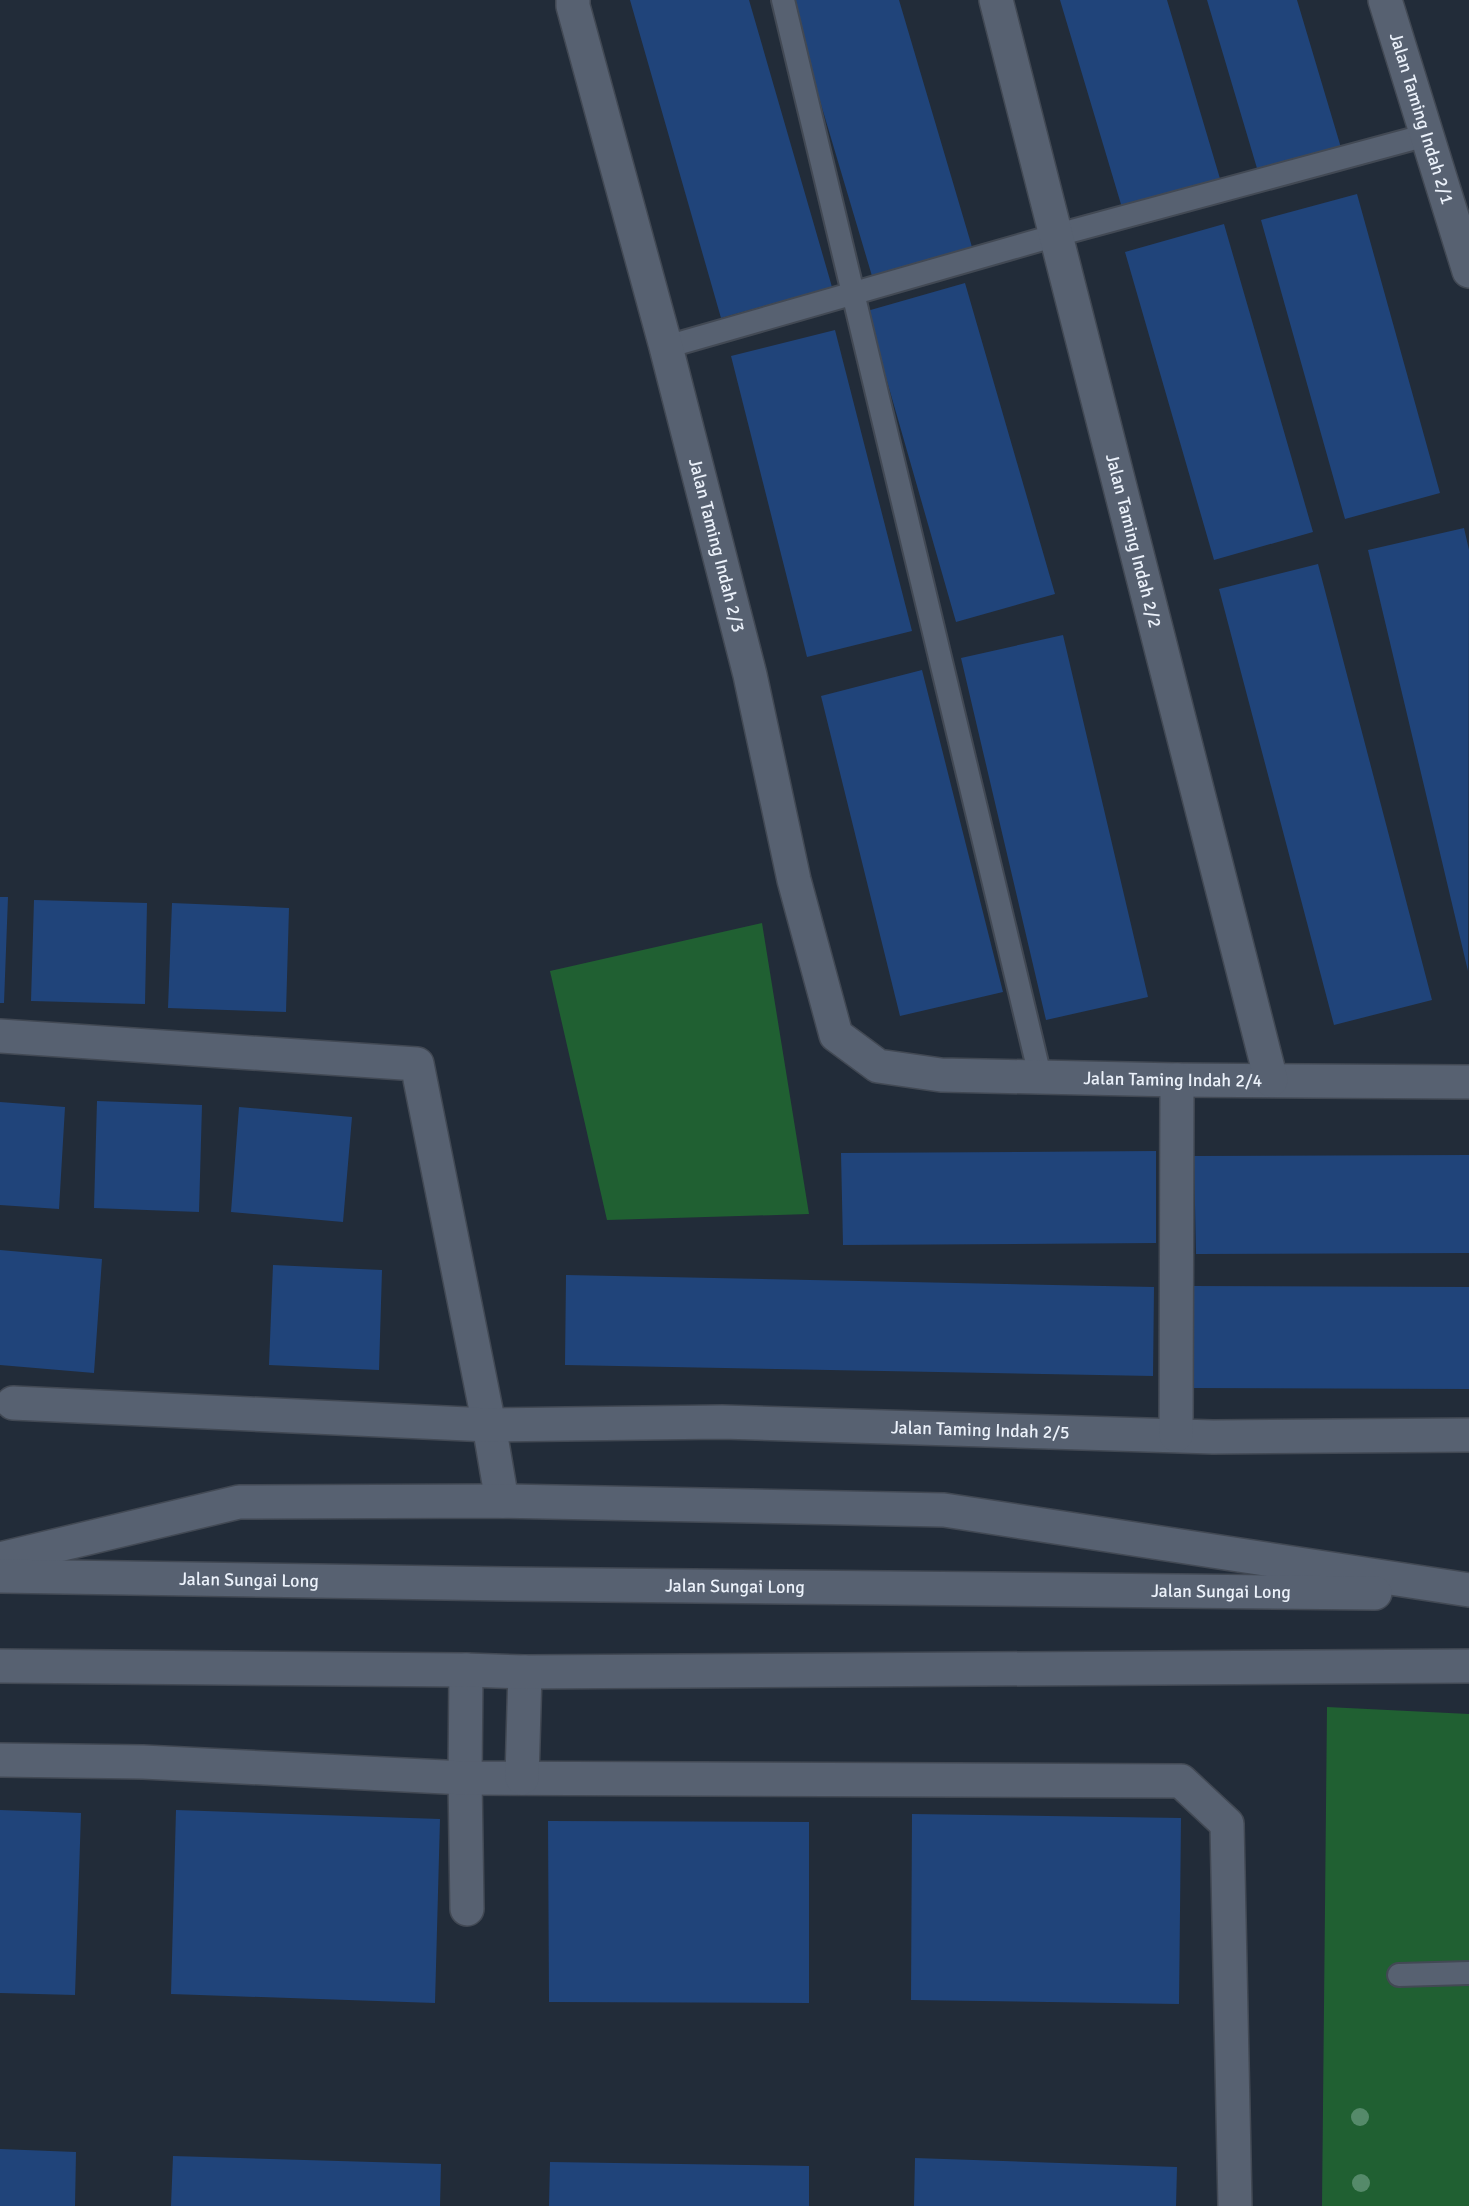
<svg xmlns="http://www.w3.org/2000/svg" width="1469" height="2206" font-family="Signika,sans-serif">
<style>
.green{fill:#206032}
.building{fill:#20447a}
.lines{fill:none;stroke-linecap:round;stroke-linejoin:round}
.lane-casing{stroke:#424954;stroke-width:26}
.street-casing{stroke:#424954;stroke-width:36}
.secondary-casing{stroke:#424954;stroke-width:36}
.lane{stroke:#576171;stroke-width:22}
.street{stroke:#576171;stroke-width:33}
.secondary{stroke:#576171;stroke-width:33}
.tree{fill:#558a6a}
.labels{text-anchor:middle;dominant-baseline:central;stroke-width:6;stroke-linejoin:round;paint-order:stroke}
.street-label{font-size:18px;fill:#ebf1fa;stroke:#19222f}
</style>
<rect width="100%" height="100%" fill="#222c39"/>
<path class="green" d="M762 923 809 1214 607 1220 550 971Z
M1327 1707 1469 1714V2206H1322Z"/>
<path class="building" d="M630 0H749L832 287 721 318Z
M790 0H899L972 247 872 276Z
M1060 0H1167L1221 182 1123 211Z
M1207 0H1297L1342 151 1259 175Z
M1357 194 1440 493 1345 519 1261 220Z
M1224 224 1313 532 1214 560 1125 252Z
M965 283 1055 594 956 622 867 311Z
M835 330 912 631 807 657 731 356Z
M1464 528 1469 550 1468 971 1368 550Z
M1318 564 1432 1000 1334 1025 1219 589Z
M1063 635 1148 997 1046 1020 961 658Z
M922 670 1003 992 900 1016 821 696Z
M0 897H8L4 1003H0Z
M34 900 147 903 145 1004 31 1001Z
M172 903 289 908 286 1012 168 1008Z
M97 1101 202 1105 199 1212 94 1208Z
M0 1102 65 1107 59 1209 0 1205Z
M239 1107 352 1117 343 1222 231 1212Z
M1156 1151V1243L843 1245 841 1153Z
M1469 1155V1253L1196 1254 1194 1156Z
M0 1250 102 1259 94 1373 0 1365Z
M273 1265 382 1270 379 1370 269 1365Z
M566 1275 1154 1287 1153 1376 565 1365Z
M1189 1286 1469 1287V1389L1189 1388Z
M0 1810 81 1813 75 1995 0 1993Z
M176 1810 440 1819 435 2003 171 1994Z
M912 1814 1181 1818 1179 2004 911 2000Z
M548 1821 809 1822V2003L549 2002Z
M0 2149 76 2152 75 2206H0Z
M173 2156 441 2164 440 2206H171Z
M915 2158 1177 2167 1176 2206H914Z
M550 2162 809 2166V2206H549Z"/>
<g class="lines">
<g class="lane-casing">
<path id="lane" d="M783 0 1040 1076
M666 347 1057 235 1427 135
M1399 1975 1469 1973"/>
</g>
<g class="street-casing">
<g id="street">
<path id="s1" d="M573 0V6L666 347 750 675 794 880 836 1035 878 1066 941 1075 1177 1080 1469 1082"/>
<path id="s2" d="M996 0 1271 1080"/>
<path id="s3" d="M1385 0 1469 271"/>
<path d="M0 1036 417 1064 489 1425 502 1501"/>
<path id="s4" d="M13 1403 489 1425 722 1422 1213 1437 1469 1435"/>
<path d="M1176 1435 1177 1080"/>
<path d="M466 1670 465 1778 467 1909"/>
<path d="M0 1760 143 1762 465 1778 1181 1781 1227 1824 1235 2206"/>
<path d="M522 1778 525 1672"/>
</g>
</g>
<g class="secondary-casing">
<g id="secondary">
<path d="M0 1559 239 1502 502 1501 944 1510 1469 1590"/>
<path id="s5" d="M0 1576 508 1584 1375 1593"/>
<path d="M0 1666 466 1670 525 1672 1469 1666"/>
</g>
</g>
<use href="#lane" class="lane"/>
<use href="#street" class="street"/>
<use href="#secondary" class="secondary"/>
</g>
<g class="tree">
<circle cx="1360" cy="2117" r="9"/>
<circle cx="1361" cy="2183" r="9"/>
</g>
<g class="labels">
<g class="street-label">
<text stroke="none"><textPath href="#s3" startOffset="124">Jalan Taming Indah 2/1</textPath></text>
<text stroke="none"><textPath href="#s2" startOffset="558">Jalan Taming Indah 2/2</textPath></text>
<text stroke="none"><textPath href="#s1" startOffset="564">Jalan Taming Indah 2/3</textPath></text>
<text stroke="none"><textPath href="#s1" startOffset="1416">Jalan Taming Indah 2/4</textPath></text>
<text stroke="none"><textPath href="#s4" startOffset="968">Jalan Taming Indah 2/5</textPath></text>
<text stroke="none"><textPath href="#s5" startOffset="249">Jalan Sungai Long</textPath></text>
<text stroke="none"><textPath href="#s5" startOffset="735">Jalan Sungai Long</textPath></text>
<text stroke="none"><textPath href="#s5" startOffset="1221">Jalan Sungai Long</textPath></text>
</g>
</g>
</svg>
